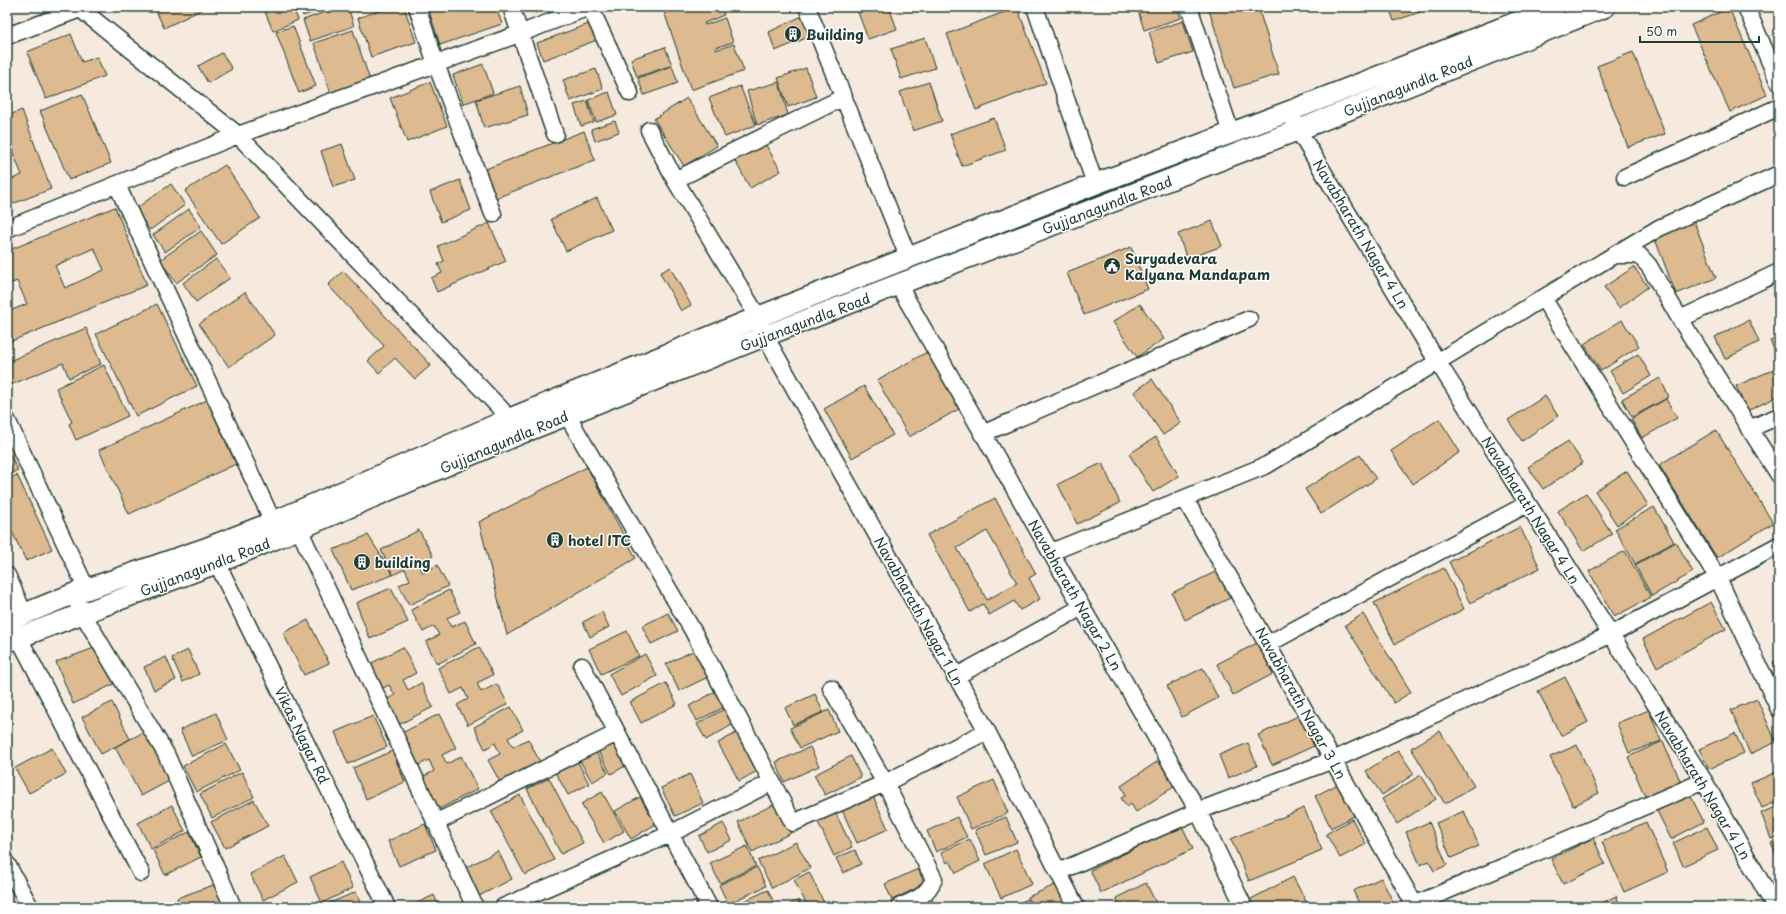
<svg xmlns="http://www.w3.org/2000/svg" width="1786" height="914" font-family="'Playpen Sans',sans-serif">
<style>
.building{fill:#ddba8f;stroke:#1f3d34;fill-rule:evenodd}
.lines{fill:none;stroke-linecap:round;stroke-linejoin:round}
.minor-casing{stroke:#1f3d34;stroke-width:19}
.major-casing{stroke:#1f3d34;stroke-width:23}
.minor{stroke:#fff;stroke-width:16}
.major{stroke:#fff;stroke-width:20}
.labels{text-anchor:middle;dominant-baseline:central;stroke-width:3;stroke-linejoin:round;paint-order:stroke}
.poi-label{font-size:14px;font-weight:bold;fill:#1f3d34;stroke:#fff;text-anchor:start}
.street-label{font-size:14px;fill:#1f3d34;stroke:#fff}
</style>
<rect width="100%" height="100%" fill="#f5eadd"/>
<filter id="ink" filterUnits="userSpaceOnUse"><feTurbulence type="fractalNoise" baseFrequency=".025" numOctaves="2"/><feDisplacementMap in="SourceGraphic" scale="8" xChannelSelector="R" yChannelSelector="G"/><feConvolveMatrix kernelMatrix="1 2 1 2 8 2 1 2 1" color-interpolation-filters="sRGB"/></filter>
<g filter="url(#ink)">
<path class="building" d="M154 7H207L164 28Z
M263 7H293L298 20 273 31Z
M300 7H330L303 16Z
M339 7H348L354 26 310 41 303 20Z
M357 7H374L358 12Z
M389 7H404L416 42 371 57 358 18Z
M442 7H496L502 24 440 45 429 11Z
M533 7H552L535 13Z
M669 7H721L724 15 704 23 705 25 725 18 733 42 715 48 716 50 734 44 744 71 691 90 663 9Z
M856 7H889L897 29 868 39Z
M976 7H999L978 13Z
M1017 7 1046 83 976 110 947 34Z
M1137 7H1177L1181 18 1144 30Z
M1208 7H1258L1279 74 1234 88Z
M1389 7H1435L1394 21Z
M1729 8 1767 95 1730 112 1691 25Z
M800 17 819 35 811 36 775 51 769 32Z
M1183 21 1193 52 1159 63 1149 32Z
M591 23 597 40 543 60 537 43Z
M293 26 316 86 299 93 276 32Z
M353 30 370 80 331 94 314 43Z
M71 34 82 62 97 57 105 76 46 99 27 52Z
M925 38 935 68 901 79 891 49Z
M665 47 672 65 637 77 631 59Z
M1633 52 1665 134 1628 147 1597 66Z
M222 53 232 69 208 83 198 66Z
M483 64 493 93 463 104 453 75Z
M672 66 678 83 644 95 638 78Z
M806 68 816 97 788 107 778 78Z
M596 69 603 89 570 101 563 80Z
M430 82 447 126 407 142 390 98Z
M779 82 788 115 757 125 747 91Z
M929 82 942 121 913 131 900 92Z
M520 86 528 115 484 128 476 100Z
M740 86 756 125 725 137 709 98Z
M609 92 617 115 596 122 588 100Z
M82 94 111 163 69 180 40 111Z
M687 98 717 146 684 166 654 119Z
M587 101 594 122 581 126 574 105Z
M7 102 10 111 7 113Z
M22 110 51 189 7 206V181L22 175 9 143 7 144V116Z
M994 118 1006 150 962 166 950 134Z
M615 121 619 132 595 141 591 129Z
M584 131 595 160 493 199 483 170Z
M763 140 781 171 750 188 733 157Z
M342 144 355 180 333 187 321 151Z
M225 165 260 218 221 244 185 191Z
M460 180 471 210 441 222 430 192Z
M171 184 185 205 150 230 135 209Z
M597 198 612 230 566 251 551 219Z
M115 207 147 285 7 343V312L27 304 17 281 7 285V251ZM94 248 104 270 65 288 55 266Z
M189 209 201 227 165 252 153 235Z
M1693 219 1716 278 1676 294 1653 234Z
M1212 221 1222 246 1187 259 1178 234Z
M489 223 506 261 437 292 431 278 442 273 438 264 444 261 438 246Z
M201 231 217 255 176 283 160 260Z
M1131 247 1148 289 1084 315 1067 273Z
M216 259 230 278 196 302 183 283Z
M670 267 691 305 681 311 660 273Z
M1634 267 1648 287 1619 308 1604 287Z
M343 271 431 365 415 379 395 358 379 373 368 361 384 346 328 285Z
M245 292 275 335 229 367 199 324Z
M157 304 197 386 136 416 96 334Z
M1140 304 1164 339 1137 357 1113 322Z
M1622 320 1639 346 1601 371 1584 344Z
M1749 320 1759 342 1725 359 1715 337Z
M86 328 101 364 69 378 63 363 8 386 7 362Z
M1779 337V360L1770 341Z
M927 352 959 409 909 437 877 380Z
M1638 354 1651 376 1623 393 1610 371Z
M104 365 128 416 76 440 69 424 72 422 56 388Z
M1779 367V396L1747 411 1736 386Z
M1660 378 1669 397 1632 417 1622 399Z
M1152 379 1181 423 1163 435 1134 392Z
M864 386 893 435 852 458 824 409Z
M1545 396 1558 416 1522 441 1508 420Z
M1666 399 1677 418 1642 438 1631 419Z
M207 400 236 464 129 514 99 450Z
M1439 419 1460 452 1413 484 1391 451Z
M1716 430 1773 523 1717 558 1659 465Z
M1779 434V447L1774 437Z
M1156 437 1179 476 1153 492 1129 454Z
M1568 441 1583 463 1543 489 1528 467Z
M7 449 18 470 7 475Z
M1360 455 1376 479 1321 514 1305 489Z
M1102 463 1120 503 1077 524 1058 484Z
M587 467 636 558 507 635 479 522Z
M1627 471 1648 505 1617 525 1595 491Z
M17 475 52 549 26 561 7 521V480Z
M1586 493 1612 534 1583 551 1558 511Z
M995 498 1036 574 1029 578 1040 599 1020 610 1014 601 989 615 983 604 970 612 927 535ZM987 531 1017 583 987 600 957 548Z
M1654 507 1674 542 1635 564 1615 529Z
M1520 527 1540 568 1470 603 1449 562Z
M419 530 433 556 418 563 423 573 437 565 448 586 409 605 399 585 410 580 405 569 393 575 381 550Z
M368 535 393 575 351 590 333 550Z
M1676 542 1693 572 1652 596 1635 565Z
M1625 551 1651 597 1614 617 1589 571Z
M1444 568 1464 609 1395 644 1374 603Z
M1217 571 1230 598 1185 620 1172 593Z
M391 588 408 622 370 639 356 603Z
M449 590 460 612 447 618 451 627 465 621 476 644 437 664 426 642 439 635 434 626 423 632 411 610Z
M1711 602 1726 629 1657 667 1643 639Z
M602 612 609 627 590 637 583 622Z
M668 613 678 631 651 644 642 626Z
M1363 614 1411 692 1394 703 1345 625Z
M308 620 329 663 304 675 283 633Z
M627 631 639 656 601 674 589 649Z
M1257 643 1273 674 1233 695 1217 664Z
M97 647 116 683 73 704 56 662Z
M403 647 416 673 403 680 408 690 421 683 433 707 396 726 383 701 395 695 389 685 377 691 364 667Z
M479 647 493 675 477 683 481 692 497 684 508 704 468 725 457 705 468 699 463 688 451 694 438 668Z
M697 649 710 676 679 691 666 664Z
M188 650 199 674 183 682 172 658Z
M645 654 657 676 621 696 609 674Z
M166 657 176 680 154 690 144 667Z
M1779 659V675L1773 662Z
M1203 668 1218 698 1182 717 1167 686Z
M1565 677 1588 722 1561 736 1538 691Z
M666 683 677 704 641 723 630 702Z
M720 689 728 705 697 721 689 706Z
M815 694 823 712 793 725 785 708Z
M1757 699 1776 742 1750 754 1731 710Z
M112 702 130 739 101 754 82 717Z
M511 707 523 730 508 738 513 747 528 739 540 762 500 782 488 760 500 754 495 743 485 749 474 727Z
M728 707 737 722 706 740 697 724Z
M829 710 838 731 800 748 790 728Z
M1649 710 1661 741 1629 753 1617 723Z
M216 713 228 740 192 756 180 730Z
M439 714 456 748 442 755 447 764 461 756 478 789 435 811 419 779 434 771 429 760 415 767 398 735Z
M1300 715 1314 746 1272 765 1258 735Z
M373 716 387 747 348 764 335 732Z
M146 731 171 780 141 796 115 747Z
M740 731 761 769 739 781 718 743Z
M1440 731 1474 786 1445 804 1411 748Z
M1735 733 1744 753 1709 769 1699 749Z
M613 740 627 765 611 774 597 749Z
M1663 741 1682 785 1647 801 1628 757Z
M1248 743 1257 766 1228 778 1219 755Z
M226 744 240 770 196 792 183 766Z
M1577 745 1599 793 1573 806 1550 757Z
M810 747 819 766 784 782 776 762Z
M52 748 66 774 29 793 15 768Z
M595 750 608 773 592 782 579 759Z
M1398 750 1414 774 1382 795 1366 771Z
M392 751 405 782 366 799 353 768Z
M851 756 861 777 825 795 814 775Z
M577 760 589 784 568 795 555 772Z
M1158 761 1175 786 1136 812 1131 804 1127 807 1121 798 1126 795 1121 786Z
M1779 771V801L1762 808 1751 783Z
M242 772 254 797 212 818 200 794Z
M690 774 703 803 675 816 661 788Z
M1421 775 1436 799 1397 824 1382 799Z
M549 778 583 843 561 854 527 789Z
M994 780 1008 813 971 829 957 797Z
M1340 783 1356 815 1331 828 1315 796Z
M602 792 624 831 604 843 581 804Z
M1689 793 1704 822 1671 839 1656 809Z
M520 795 554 860 525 875 491 811Z
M873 796 888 829 857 843 842 810Z
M640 797 656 824 631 839 615 811Z
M254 800 268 826 225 848 211 822Z
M777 803 791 833 752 852 738 822Z
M172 805 185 831 151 849 138 823Z
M1779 806V836L1771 839 1761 813Z
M1304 808 1322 850 1249 881 1231 839Z
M1464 811 1479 846 1451 858 1436 823Z
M835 812 852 847 834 856 817 820Z
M957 817 967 837 936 852 927 831Z
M1006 817 1017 842 986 855 975 830Z
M1352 819 1366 844 1340 858 1326 834Z
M1429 822 1447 865 1434 871 1429 861 1420 865 1406 832Z
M1646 822 1668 872 1624 892 1602 842Z
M723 823 732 840 707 852 699 836Z
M425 824 436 850 399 866 388 841Z
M1182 826 1193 849 1101 893 1090 870Z
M1707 827 1718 850 1683 866 1673 843Z
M189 832 201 857 165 875 153 850Z
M1593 838 1605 864 1563 884 1551 859Z
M970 839 980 861 956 873 950 861 947 863 941 852Z
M1779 840V863L1771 843Z
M796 842 810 868 772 888 758 861Z
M747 846 756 866 720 883 710 863Z
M1016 849 1032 884 1001 898 985 864Z
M855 850 861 864 843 873 836 858Z
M498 851 512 879 477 897 463 869Z
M285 856 298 882 263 900 250 874Z
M341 862 353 888 322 903 310 877Z
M757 867 766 886 728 904 719 885Z
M918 869 925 884 892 900 885 884Z
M809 872 826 907H808L794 880Z
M1293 877 1309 907H1250L1247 901Z
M1381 878 1393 902 1383 907H1361L1353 891Z
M1146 883 1158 907H1121L1116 898Z
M216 884 224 907H180L177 898Z
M1057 884 1066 907H1032L1028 897Z
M768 890 776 907H736L735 905Z
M356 892 362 907H329L327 904Z
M434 895 439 907H409Z
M1616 896 1621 907H1594Z
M932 899 936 907H915Z
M1028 899 1031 907H1009Z
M799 900 802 907H785Z"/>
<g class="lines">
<g class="minor-casing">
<path id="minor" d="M78 7 238 135 501 409 514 429
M417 7 436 64 493 214
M511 7 555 134
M590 7 630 93
M807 7 909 259
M1035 7 1095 184
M1189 7 1231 133
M1746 7 1779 83
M7 36 80 9
M1290 111 1298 130 1437 361 1704 781 1775 907
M649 130 675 180 758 317 765 336 987 731 1076 907
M1625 177 1779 107
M675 180 844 97
M117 185 273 522
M7 229 238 135 519 34 589 7
M1614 255 1659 228 1779 174
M899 286 1198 811 1244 907
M1543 298 1718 578 1779 709
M1680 319 1779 272
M567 415 693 631 772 782
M7 420 87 590
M1749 429 1779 416
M982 434 1249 319
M1185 499 1416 907
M299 529 475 907
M1051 552 1267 465 1614 255H1639L1649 266 1680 319 1779 475
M217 563 387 907
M7 575 24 614
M73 594 83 614 166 754 233 907
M19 638 141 873
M1268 644 1527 504
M582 666 709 907
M955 677 1082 607
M831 688 885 783 934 879C926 897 915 900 899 907
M435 823 617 733
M7 864 30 907
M1058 872 1198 811 1333 760 1610 635 1779 545
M503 907 670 834 772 782 793 823 885 783 987 731
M1409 907 1704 781"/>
</g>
<g class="major-casing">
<path id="major" d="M7 621 73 594 204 549 273 522 509 419 758 317 1095 184 1290 111 1555 7
M7 642 217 563 299 529 517 435 765 336 1298 130 1605 7"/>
</g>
<use href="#minor" class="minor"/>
<use href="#major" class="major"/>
</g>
</g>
<defs>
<g id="building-disc" transform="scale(0.9)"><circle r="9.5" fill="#1f3d34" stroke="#fff"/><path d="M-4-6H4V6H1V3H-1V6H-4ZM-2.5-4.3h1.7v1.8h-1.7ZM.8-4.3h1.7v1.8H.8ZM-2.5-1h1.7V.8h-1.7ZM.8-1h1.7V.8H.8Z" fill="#fff"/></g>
<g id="civic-disc" transform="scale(0.9)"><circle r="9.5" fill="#1f3d34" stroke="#fff"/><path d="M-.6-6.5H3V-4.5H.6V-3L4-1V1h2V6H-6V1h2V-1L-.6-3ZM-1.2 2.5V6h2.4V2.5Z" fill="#fff"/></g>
</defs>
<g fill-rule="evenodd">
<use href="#building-disc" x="793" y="34"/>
<use href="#civic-disc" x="1112" y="266"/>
<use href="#building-disc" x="555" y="540"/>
<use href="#building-disc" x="362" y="562"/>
</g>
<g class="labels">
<g class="poi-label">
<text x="806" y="34">Building</text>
<text x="1125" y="258">Suryadevara<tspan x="1125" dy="16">Kalyana Mandapam</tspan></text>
<text x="568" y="540">hotel ITC</text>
<text x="375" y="562">building</text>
</g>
<g class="street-label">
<text transform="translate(1408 86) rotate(-22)">Gujjanagundla Road</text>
<text transform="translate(1107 205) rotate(-21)">Gujjanagundla Road</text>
<text transform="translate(1361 234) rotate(59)">Navabharath Nagar 4 Ln</text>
<text transform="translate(805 322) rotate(-21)">Gujjanagundla Road</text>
<text transform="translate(504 442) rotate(-23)">Gujjanagundla Road</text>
<text transform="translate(1531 510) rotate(58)">Navabharath Nagar 4 Ln</text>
<text transform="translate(205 567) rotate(-21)">Gujjanagundla Road</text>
<text transform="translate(1075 595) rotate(60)">Navabharath Nagar 2 Ln</text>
<text transform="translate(919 611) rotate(61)">Navabharath Nagar 1 Ln</text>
<text transform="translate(1301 703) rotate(61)">Navabharath Nagar 3 Ln</text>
<text transform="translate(302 735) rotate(64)">Vikas Nagar Rd</text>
<text transform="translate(1703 785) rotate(59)">Navabharath Nagar 4 Ln</text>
</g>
</g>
<rect width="1786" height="914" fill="none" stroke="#fff" stroke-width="24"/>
<rect x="12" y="12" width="1762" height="890" fill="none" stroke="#1f3d34" stroke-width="1.5" filter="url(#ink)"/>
<path d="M1640 36v6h119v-6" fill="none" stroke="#1f3d34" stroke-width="2"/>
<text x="1646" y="36" font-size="12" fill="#1f3d34" stroke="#ffffff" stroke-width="3" paint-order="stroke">50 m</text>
</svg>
